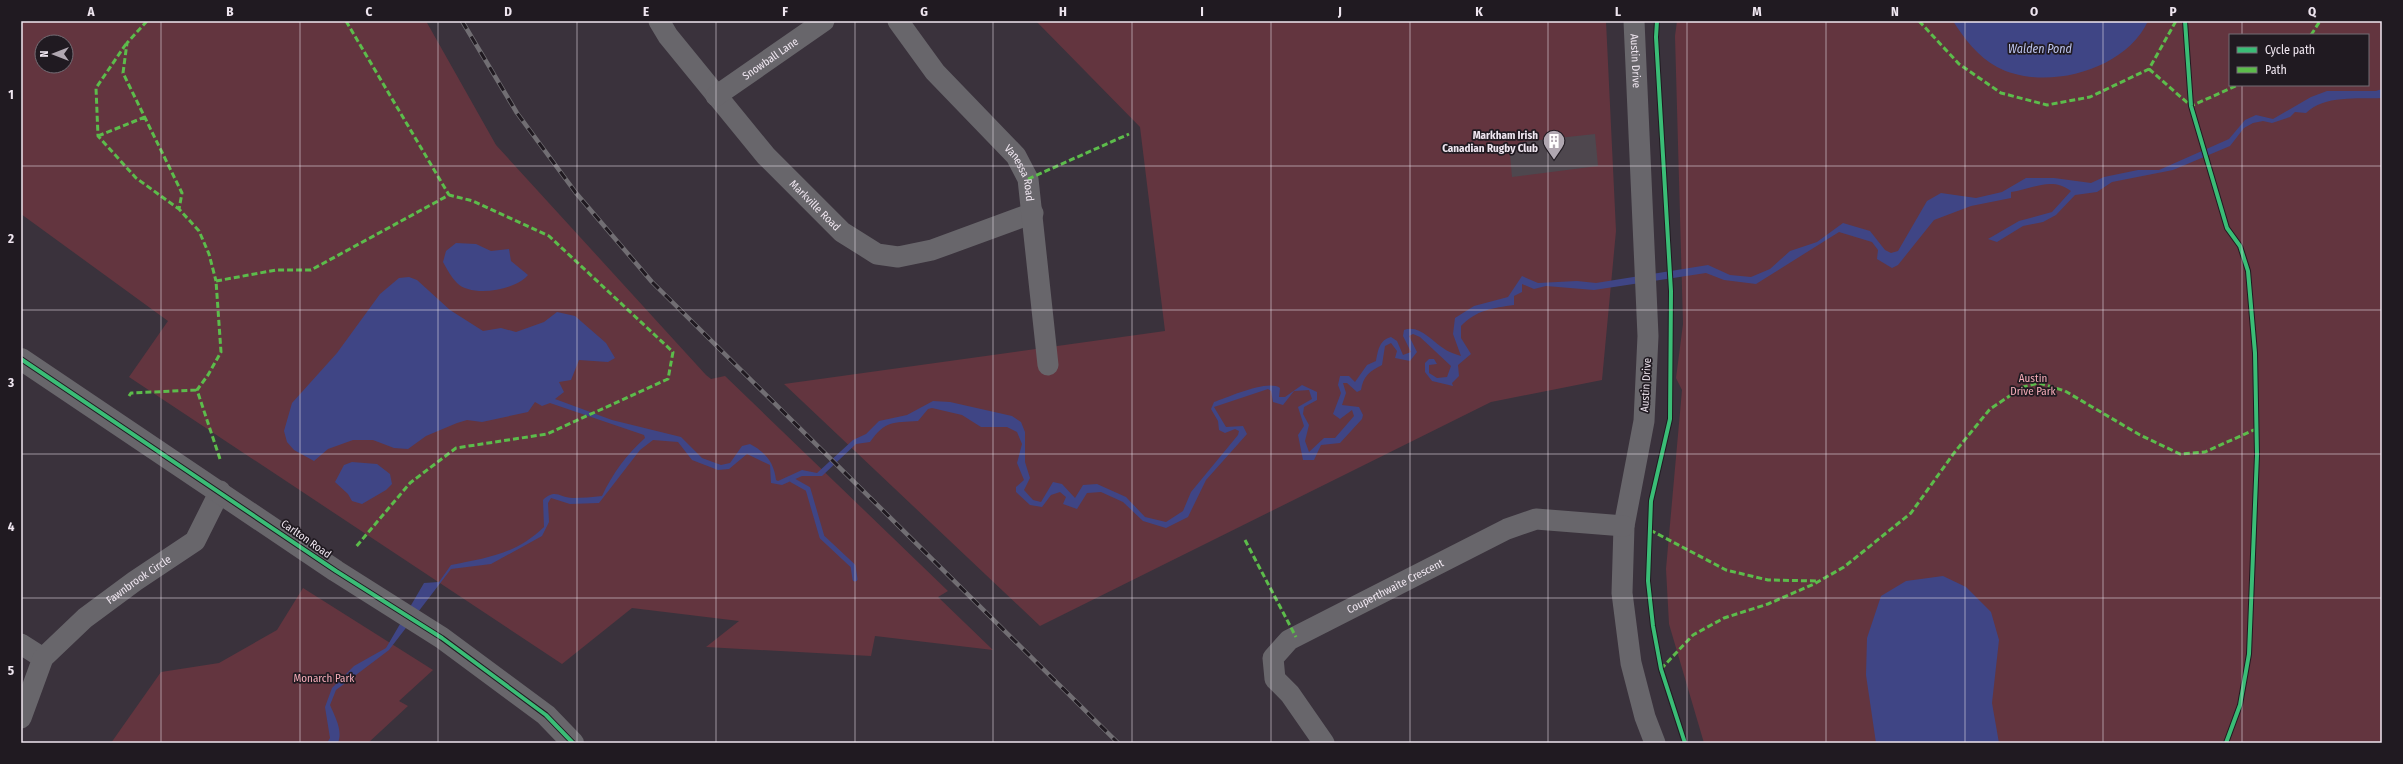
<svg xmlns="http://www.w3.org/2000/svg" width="2403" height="764" font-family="'Fira Sans Condensed',sans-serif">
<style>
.green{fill:#63353f;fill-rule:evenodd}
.water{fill:#3f4585}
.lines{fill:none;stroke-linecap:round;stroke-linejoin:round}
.stream{stroke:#3f4585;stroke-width:5}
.building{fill:#4e474e}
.minor{stroke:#68666b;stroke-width:21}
.tertiary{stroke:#68666b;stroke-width:22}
.rail-casing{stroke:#716e73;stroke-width:4.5}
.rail{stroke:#201a21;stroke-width:3;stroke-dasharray:9;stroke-linecap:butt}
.quiet{stroke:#5cbc4b;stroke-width:3;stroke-dasharray:6 3;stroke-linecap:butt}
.cycleway-casing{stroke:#201a21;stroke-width:6}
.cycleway{stroke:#3abd76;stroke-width:4}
.grid{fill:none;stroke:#efe6f0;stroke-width:1;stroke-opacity:0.55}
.labels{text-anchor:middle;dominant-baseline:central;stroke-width:3.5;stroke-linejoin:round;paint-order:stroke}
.street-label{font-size:11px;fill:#efe6f0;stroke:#201a21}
.poi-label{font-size:11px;font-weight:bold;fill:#efe6f0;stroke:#201a21;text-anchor:end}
.park-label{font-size:11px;fill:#f5acb8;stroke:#201a21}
.water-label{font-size:12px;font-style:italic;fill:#bdc5ee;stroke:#201a21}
.neatline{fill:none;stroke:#efe6f0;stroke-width:1.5}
.grid-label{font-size:13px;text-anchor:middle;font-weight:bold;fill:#efe6f0}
</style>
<rect width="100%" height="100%" fill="#3a323c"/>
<path class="green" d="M21 21H426L496 145 706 375 711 379 725 376 948 591 938 597 993 650 875 636 871 656 706 647 739 621 632 608 562 664 129 377 168 321 21 214ZM42 42H66V66H42Z
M1036 21H1606L1616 231 1602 380 1491 402 1040 626 784 384 1165 331 1140 127Z
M1677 21H2382V743H1704L1669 624 1666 569 1682 390 1676 378 1683 324 1675 36ZM2230 35H2368V85H2230Z
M303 588 433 670 399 701 408 706 368 743H111L161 672 219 663 277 630Z"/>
<path class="water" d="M1953 21H2148C2125 71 2044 92 1997 67 1978 57 1964 38 1953 21Z
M2382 89V98C2358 99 2324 95 2306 113L2295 112 2290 117 2272 123 2263 121 2253 123 2244 128 2230 146 2173 170 2112 182 2097 192 2075 195 2056 215 2043 222 2023 226 1997 242 1988 239 2019 221 2052 212 2071 191C2051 176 2033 189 2011 192V198L1971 206 1934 220 1898 265 1892 268 1877 259 1878 250 1872 242 1839 232 1756 284 1724 280 1706 273 1594 290 1546 286 1534 289 1522 284V292L1514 296V305C1493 308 1476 310 1461 326V338L1471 354 1458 365 1459 376 1452 383 1453 386 1432 381 1425 372V363L1429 359H1434L1437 364 1429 365V373L1437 378 1447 377 1451 366 1420 337 1413 334 1409 336 1417 352 1410 361 1395 358 1397 351 1391 343 1385 346 1382 365C1370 371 1363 376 1361 390L1357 392 1347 383H1343L1346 393 1342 405 1359 407 1363 415 1362 419 1340 443 1321 445 1314 460H1303L1298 435 1304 426 1298 407 1312 399 1309 390 1294 391 1283 405 1273 402 1271 391 1268 389 1214 407 1226 427 1243 426 1247 434 1206 480 1188 517 1166 528 1143 521 1123 502 1101 492 1087 493 1077 509 1063 504 1066 497 1060 492 1051 495 1042 507 1030 505 1016 492V487L1024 480 1017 463 1022 444 1017 432 1007 427H981L962 415 932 408 928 409 918 421C892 423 886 420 870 442L856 444 822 476H802L782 485 771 483 770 465 747 454 729 469 718 470 692 460 678 442 653 440 640 450 599 503 570 504 551 498 548 503 549 522 542 536 491 564 451 569 389 650 336 690 330 705C335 717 343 730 338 743H327L330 738 325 707 332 688 354 666 386 648 424 583 439 582 451 565C487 558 516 554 544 527L543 500C556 488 559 498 573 498 582 498 593 497 602 496 613 473 626 455 645 438L644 435 550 403 542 406 535 402 528 412 482 422 467 420 457 423 426 436 408 449 394 448 373 440H353L328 449 314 461 294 450 287 442 284 431 292 403 337 353 380 294 399 278 409 277 417 280 450 310 483 331 501 328 516 332 544 322 557 312 575 316 606 343 615 358 608 362 579 360 571 380 559 382 564 392 555 399 612 420 681 437 702 458 721 465 730 463 742 446 750 444C765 452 774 462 776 480L778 481 802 470 817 473 853 440 866 434 879 421 907 415 933 401 950 402 1012 416 1021 422 1025 432V462L1030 478 1024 490 1033 500 1041 502 1053 482 1062 484 1075 498 1083 485 1097 484 1126 497 1145 517 1166 522 1183 511 1191 492 1238 435 1239 431 1235 429 1225 433 1219 430 1218 421 1211 409 1214 402C1229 397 1268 379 1280 388L1279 397H1285L1302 385 1317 392V400L1304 407 1303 414 1309 425 1305 441 1309 452 1324 438H1335L1354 416 1352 410 1340 419 1333 414 1341 393 1338 385 1340 376H1349L1355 382 1367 365 1376 361C1378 351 1379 340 1391 337L1397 341 1403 355 1411 352 1403 336 1404 330C1419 324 1432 341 1443 348 1448 352 1455 354 1461 356L1453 334 1455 318 1474 306 1508 297 1522 276 1538 283 1577 281 1596 283 1708 265 1730 275 1751 277 1770 269 1790 251 1817 242 1843 223 1870 231 1885 250 1891 253 1898 251 1927 201 1941 193 1976 198 2002 192 2026 178H2054L2091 183 2104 177 2138 170H2159L2229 139 2245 120 2256 115 2273 119 2311 97 2327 91H2376Z
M456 243 476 244 491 251 509 249 511 261 528 275C516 290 472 298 457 283 451 277 447 269 443 262L446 251Z
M352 462 377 464 390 474 392 484 386 490 362 504 352 501 348 494 335 482 344 465Z
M1943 576 1966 587 1991 612 1999 640 1992 703 1999 743H1876L1866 675 1867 638 1881 596 1906 581Z"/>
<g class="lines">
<path class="stream" d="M792 480 808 489 822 537 853 566 855 579"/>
</g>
<path class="building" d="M1595 134 1598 166 1512 177 1510 155 1521 142Z"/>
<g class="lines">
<g class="minor">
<path id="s1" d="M659 21 668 36 766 156 842 232 877 254 898 257 932 250 1033 213"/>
<path id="s2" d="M898 21 935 72 1016 156 1028 179 1048 365"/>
<path id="s3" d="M1634 21 1648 336 1644 421 1624 526 1622 593 1631 663 1645 717 1655 743"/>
<path id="s4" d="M716 96 824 21"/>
<path d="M21 644 43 658"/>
<path id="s5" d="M21 718 43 658 85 618 135 581 195 541 220 491"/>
<path id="s6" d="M1324 743 1290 694 1275 679 1273 658 1289 640 1507 529 1536 519 1624 526"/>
</g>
<path class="tertiary" d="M21 359 336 571 442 638 546 715 573 743"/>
<g class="rail-casing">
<path id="rail" d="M462 21 517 113 576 193 652 282 1118 743"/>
</g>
<use href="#rail" class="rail"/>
<path class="quiet" d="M147 21 127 43 123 73 182 193 179 209 199 231 209 254 216 281
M346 21 449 195
M1919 21 1959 64 2001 93 2047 105 2090 97 2149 69 2176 21
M2311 35 2320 21
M126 44 96 88 98 136 136 178 179 209
M2149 69 2191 106 2238 85
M98 136 145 117
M1028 179 1129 134
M129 396 131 393 197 390
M220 459 197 390 208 375 221 352 216 281 276 270H311L449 195 473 201 549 236 673 352 668 379 547 434 456 448 410 483 355 548
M1650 530 1726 570 1768 580 1817 581
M1245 540 1296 637
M1661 669 1693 635 1724 618 1768 604 1814 584 1844 567 1911 513 1954 453 1990 409 2023 387 2039 383 2065 391 2140 435 2180 454 2205 452 2256 429"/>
<g class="cycleway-casing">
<path id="cycleway" d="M1657 21 1656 37 1671 291 1670 419 1651 501 1648 581 1653 626 1661 669 1685 743
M2185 21 2191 106 2227 228 2240 246 2248 271 2255 353 2257 455 2249 654 2240 705 2226 743
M21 359 336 571 442 638 546 715 573 743"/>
</g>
<use href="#cycleway" class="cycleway"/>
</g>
<path class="grid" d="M161 21V743M300 21V743M438 21V743M577 21V743M716 21V743M855 21V743M993 21V743M1132 21V743M1271 21V743M1410 21V743M1548 21V743M1687 21V743M1826 21V743M1965 21V743M2103 21V743M2242 21V35M2242 85V743M21 166H2382M21 310H2382M21 454H2382M21 598H2382"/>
<defs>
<g id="building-pin" transform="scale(1.15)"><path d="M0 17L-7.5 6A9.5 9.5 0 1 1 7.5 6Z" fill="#b0a7b1" stroke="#201a21"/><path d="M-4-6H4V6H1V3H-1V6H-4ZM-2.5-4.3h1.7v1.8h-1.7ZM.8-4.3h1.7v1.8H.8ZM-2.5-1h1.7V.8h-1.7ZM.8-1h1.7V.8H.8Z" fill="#fff"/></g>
</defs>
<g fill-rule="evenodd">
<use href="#building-pin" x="1554" y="141"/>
</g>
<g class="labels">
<g class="street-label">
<text stroke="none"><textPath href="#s4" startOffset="66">Snowball Lane</textPath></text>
<text stroke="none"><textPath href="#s3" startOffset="40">Austin Drive</textPath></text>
<text stroke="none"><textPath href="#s2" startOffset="197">Vanessa Road</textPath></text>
<text stroke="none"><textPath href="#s1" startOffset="242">Markville Road</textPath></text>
<text transform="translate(1646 385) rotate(-87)">Austin Drive</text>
<text transform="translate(306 539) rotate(35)">Carlton Road</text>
<text stroke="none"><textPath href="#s5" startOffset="188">Fawnbrook Circle</textPath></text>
<text stroke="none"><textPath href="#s6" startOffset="245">Couperthwaite Crescent</textPath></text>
</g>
<g class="poi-label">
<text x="1538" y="135">Markham Irish<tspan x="1538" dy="13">Canadian Rugby Club</tspan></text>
</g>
<g class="park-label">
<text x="2033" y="378">Austin<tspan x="2033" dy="13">Drive Park</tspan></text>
<text x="324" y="678">Monarch Park</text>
</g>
<g class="water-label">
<text x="2040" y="49">Walden Pond</text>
</g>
</g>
<rect width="2403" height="764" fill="none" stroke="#201a21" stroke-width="44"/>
<rect x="2229" y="34" width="140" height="52" fill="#201a21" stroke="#736c74"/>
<rect x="2237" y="47" width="20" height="6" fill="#3abd76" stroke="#736c74"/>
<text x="2265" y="54" font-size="12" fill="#efe6f0">Cycle path</text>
<rect x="2237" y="67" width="20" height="6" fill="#5cbc4b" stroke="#736c74"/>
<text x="2265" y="74" font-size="12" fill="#efe6f0">Path</text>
<g transform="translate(54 54) rotate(270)"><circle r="19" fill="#201a21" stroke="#736c74"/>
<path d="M0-3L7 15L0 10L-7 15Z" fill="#b0a7b1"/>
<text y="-6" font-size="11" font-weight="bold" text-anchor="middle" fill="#efe6f0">N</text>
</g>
<rect x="22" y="22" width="2359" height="720" class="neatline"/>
<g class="grid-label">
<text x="91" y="16">A</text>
<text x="230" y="16">B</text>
<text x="369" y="16">C</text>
<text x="508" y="16">D</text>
<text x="646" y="16">E</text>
<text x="785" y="16">F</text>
<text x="924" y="16">G</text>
<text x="1063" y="16">H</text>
<text x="1202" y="16">I</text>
<text x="1340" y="16">J</text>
<text x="1479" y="16">K</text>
<text x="1618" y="16">L</text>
<text x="1757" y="16">M</text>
<text x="1895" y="16">N</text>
<text x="2034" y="16">O</text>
<text x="2173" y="16">P</text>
<text x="2312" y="16">Q</text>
<text x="11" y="99">1</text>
<text x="11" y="243">2</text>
<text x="11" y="387">3</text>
<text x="11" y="531">4</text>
<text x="11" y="675">5</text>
</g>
</svg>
